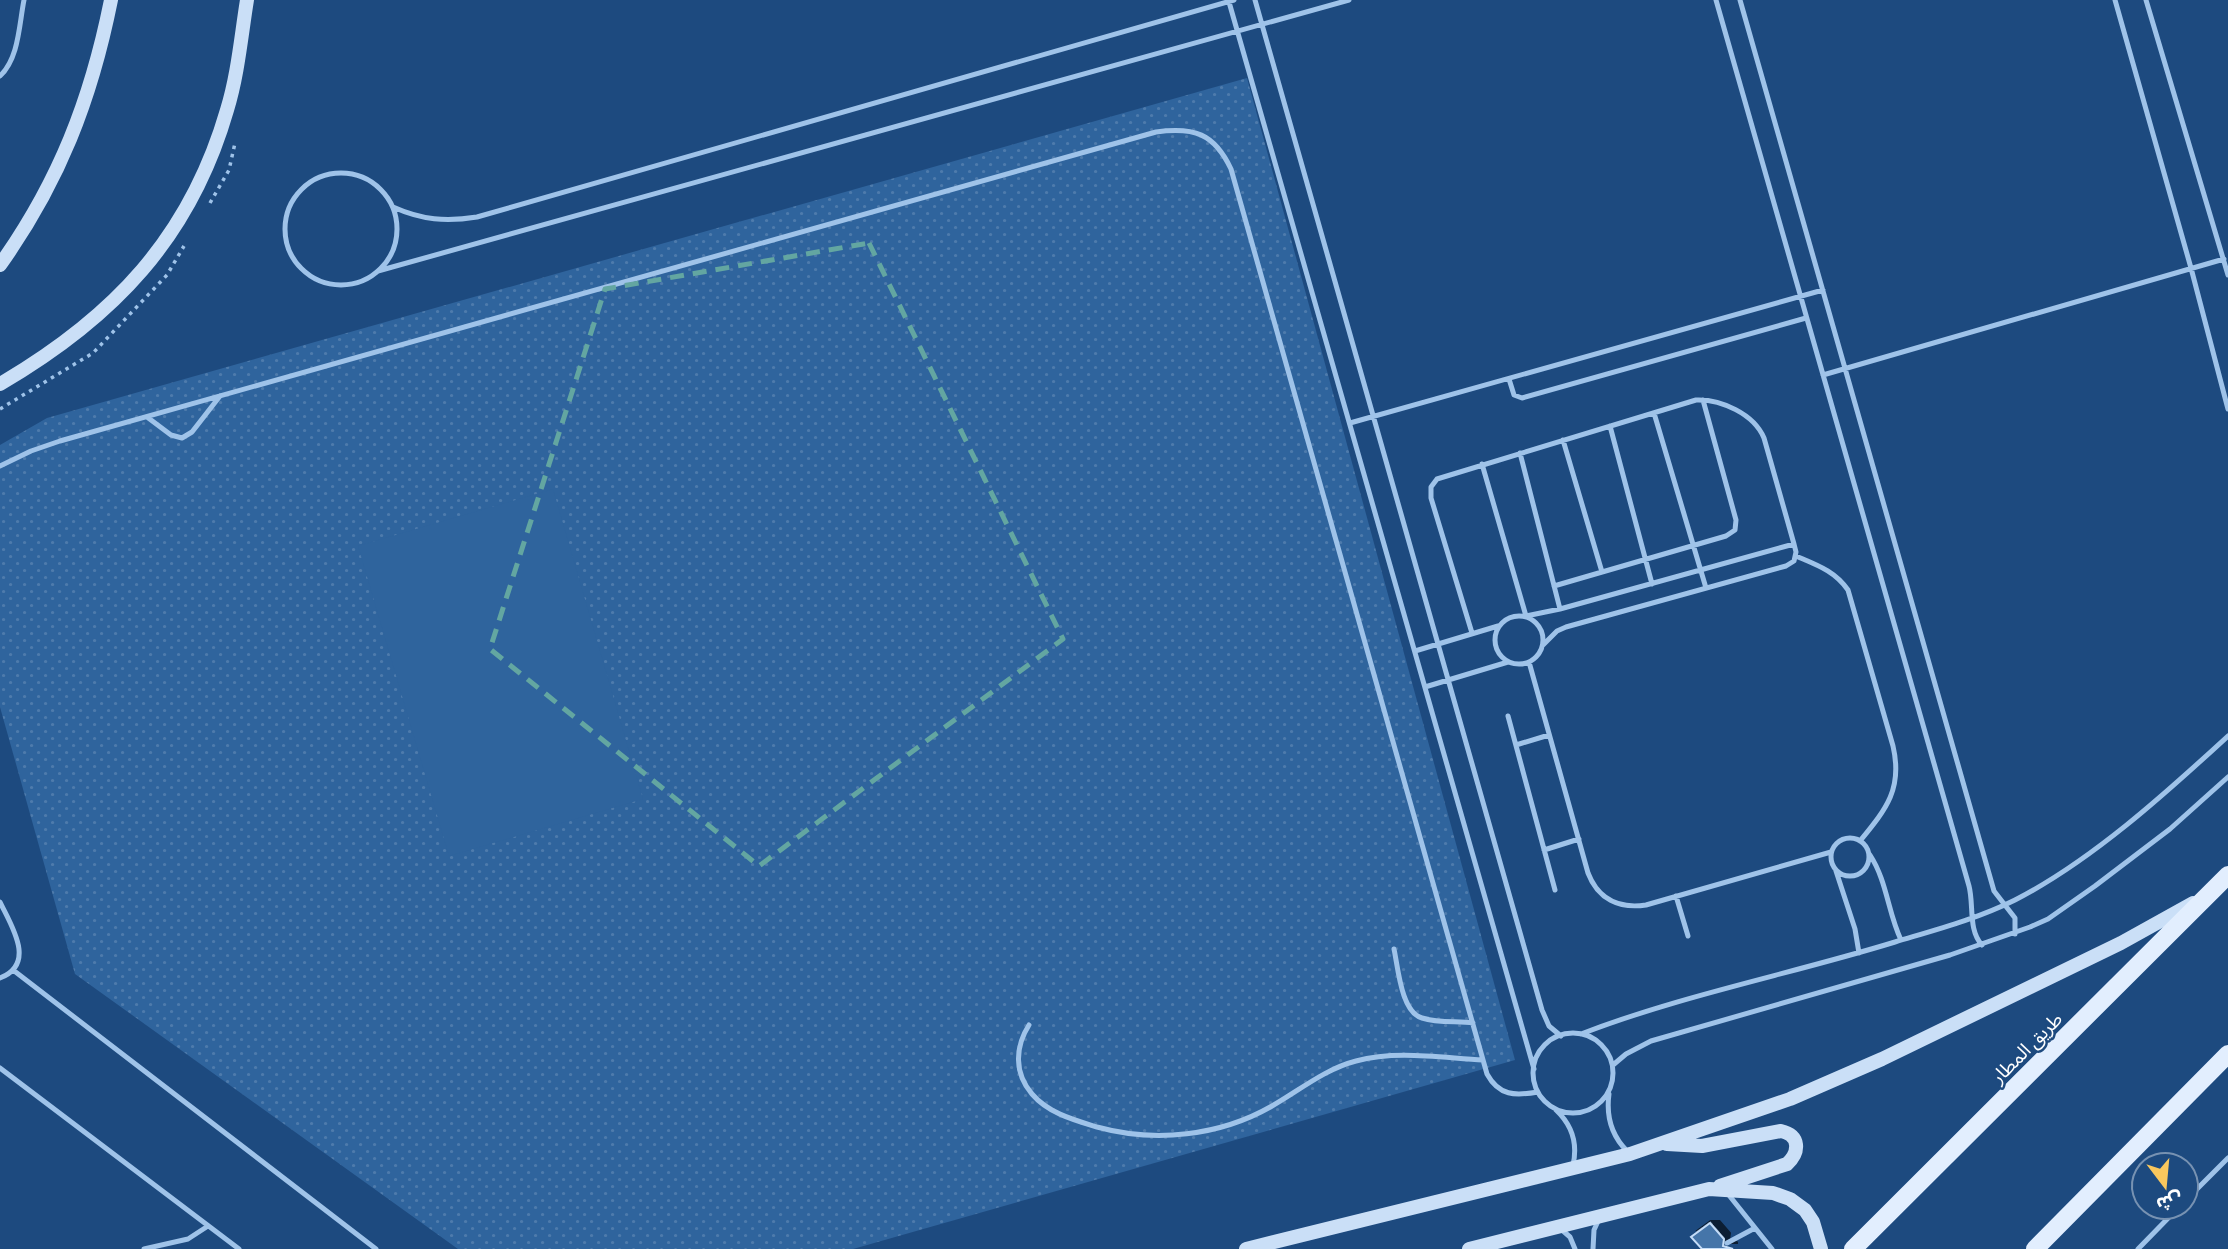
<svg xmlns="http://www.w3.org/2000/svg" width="2228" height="1249" font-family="Barlow,'Noto Sans Arabic',sans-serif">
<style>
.park{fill:url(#park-dots)}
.garden{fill:#2f649d}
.building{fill:#4574a9;stroke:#c4dcf7;stroke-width:2;filter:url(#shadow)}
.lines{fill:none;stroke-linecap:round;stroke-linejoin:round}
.path{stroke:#9fc3e9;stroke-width:3.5;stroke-dasharray:3.5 5;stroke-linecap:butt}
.lane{stroke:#9fc3e9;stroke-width:5}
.secondary{stroke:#cadff7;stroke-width:14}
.primary{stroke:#e2eefe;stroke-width:18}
.marked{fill:none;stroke:#63a6a1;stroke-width:5;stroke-dasharray:14 9;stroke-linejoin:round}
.labels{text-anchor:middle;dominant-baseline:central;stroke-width:5;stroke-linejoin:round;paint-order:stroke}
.street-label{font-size:19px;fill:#fff;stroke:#1d4a7f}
</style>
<defs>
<pattern id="park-dots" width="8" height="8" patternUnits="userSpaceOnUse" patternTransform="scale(1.75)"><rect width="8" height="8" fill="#2f649d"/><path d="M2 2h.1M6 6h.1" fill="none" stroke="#4e7bac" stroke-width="1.8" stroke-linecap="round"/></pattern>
<filter id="shadow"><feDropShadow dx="6" dy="-6" stdDeviation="0" flood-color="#0009"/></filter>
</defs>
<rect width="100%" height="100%" fill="#1d4a7f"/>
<path class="park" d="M1247 78 1515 1060 853 1249H458L75 974 0 707V445L47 418Z"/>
<path class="garden" d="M553 489 643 799 449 856 358 546Z"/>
<path class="building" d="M1710 1223 1724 1239 1723 1246 1733 1249H1702L1691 1237Z"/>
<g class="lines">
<path class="path" d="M210 203 229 170 235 143
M0 409 93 353 167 275 184 246"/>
<path class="lane" d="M1255 0 1542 1010 1549 1026 1561 1036
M1716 0 1969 886C1974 905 1968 930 1982 945
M1740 0 1994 891 2015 918V934
M2115 0 2191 268 2228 409
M2146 0 2228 275
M1229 2 1534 1069
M0 76C19 58 19 25 24 0
M285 229a56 56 0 1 1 112 0a56 56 0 1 1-112 0Z
M393 207C422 220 446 222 477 217L1234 0
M378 271 1349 0
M1823 375 2224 259
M1509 379 1514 395 1522 398 1806 318
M1654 413 1706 588
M147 417 171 435 182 438 192 432 220 396
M1350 423 1823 290
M1610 426 1652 584
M1563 440 1602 572
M1520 453 1560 609
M1482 464 1526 616 1560 609 1794 544
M0 466 31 451 60 441 1156 132C1194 127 1214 133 1231 169L1487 1074C1499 1096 1515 1096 1538 1092
M1796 556C1817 565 1835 571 1848 590L1893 746C1903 789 1886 809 1860 841
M1554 586 1726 536 1735 530 1736 520 1703 400
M1495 640a24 24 0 1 1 48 0a24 24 0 1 1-48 0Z
M1472 633 1431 498V487L1437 479 1696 400C1721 399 1754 414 1764 438L1794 544 1796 552 1794 561 1786 566 1566 627 1557 631 1543 645
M1415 651 1498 626
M1529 662 1588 873C1598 899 1619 909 1646 905L1831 852
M1425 687 1508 662
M1508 716 1555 890
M1516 745 1549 735
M1831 857a19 19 0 1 1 38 0a19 19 0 1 1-38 0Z
M1544 850 1579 839
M1870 855C1887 881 1888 913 1901 940
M1836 871 1855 929 1859 953
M1676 896 1688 936
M0 902C11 925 37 964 0 978
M1394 949C1398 967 1401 1012 1422 1018 1438 1023 1457 1021 1473 1023
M13 970 376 1249
M1029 1025C1015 1047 1014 1073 1032 1094 1048 1113 1074 1120 1097 1127 1155 1143 1220 1136 1272 1106 1300 1090 1325 1069 1356 1061 1396 1050 1443 1058 1483 1060
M1533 1073a40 40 0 1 1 80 0a40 40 0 1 1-80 0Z
M1581 1034C1682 995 1791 974 1895 942 1935 930 1977 919 2015 900 2091 861 2165 794 2228 736
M1613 1065 1626 1054 1651 1041 1950 955 2030 927 2048 919 2095 886 2170 829 2228 777
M0 1068 239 1249
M1609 1094C1606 1116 1611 1135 1627 1151
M1556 1110C1572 1125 1578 1143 1573 1165
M1728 1194 1772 1249
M2186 1200 2228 1158
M1562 1230 1570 1237 1575 1249
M1727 1243 1755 1228
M144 1249 188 1239 208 1226
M1593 1249 1594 1230 1599 1219
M2138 1249 2179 1207"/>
<path class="secondary" d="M0 265C59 182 91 100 111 0
M0 384C113 318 190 238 227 110 238 74 241 37 247 0
M1667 1144 1702 1146 1781 1131C1800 1135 1800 1152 1787 1164L1720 1186
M1246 1249 1630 1154 1790 1099 1882 1059 2121 943 2193 903
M1469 1249 1709 1189 1773 1193 1790 1199 1805 1210 1813 1222 1821 1249"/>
<path class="primary" d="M1853 1249 2228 875
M2035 1249 2228 1054"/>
</g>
<path class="marked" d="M869 243 1063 639 759 866 490 649 605 289Z"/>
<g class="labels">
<g class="street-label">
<text transform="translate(2026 1047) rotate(-45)">طريق المطار</text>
</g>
</g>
<g transform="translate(2165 1186) rotate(164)"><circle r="33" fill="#1d4a7f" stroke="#7792b2" stroke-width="2"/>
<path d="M0-5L12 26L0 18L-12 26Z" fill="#f9c75d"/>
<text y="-10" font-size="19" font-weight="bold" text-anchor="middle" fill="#ffffff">ش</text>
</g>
</svg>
